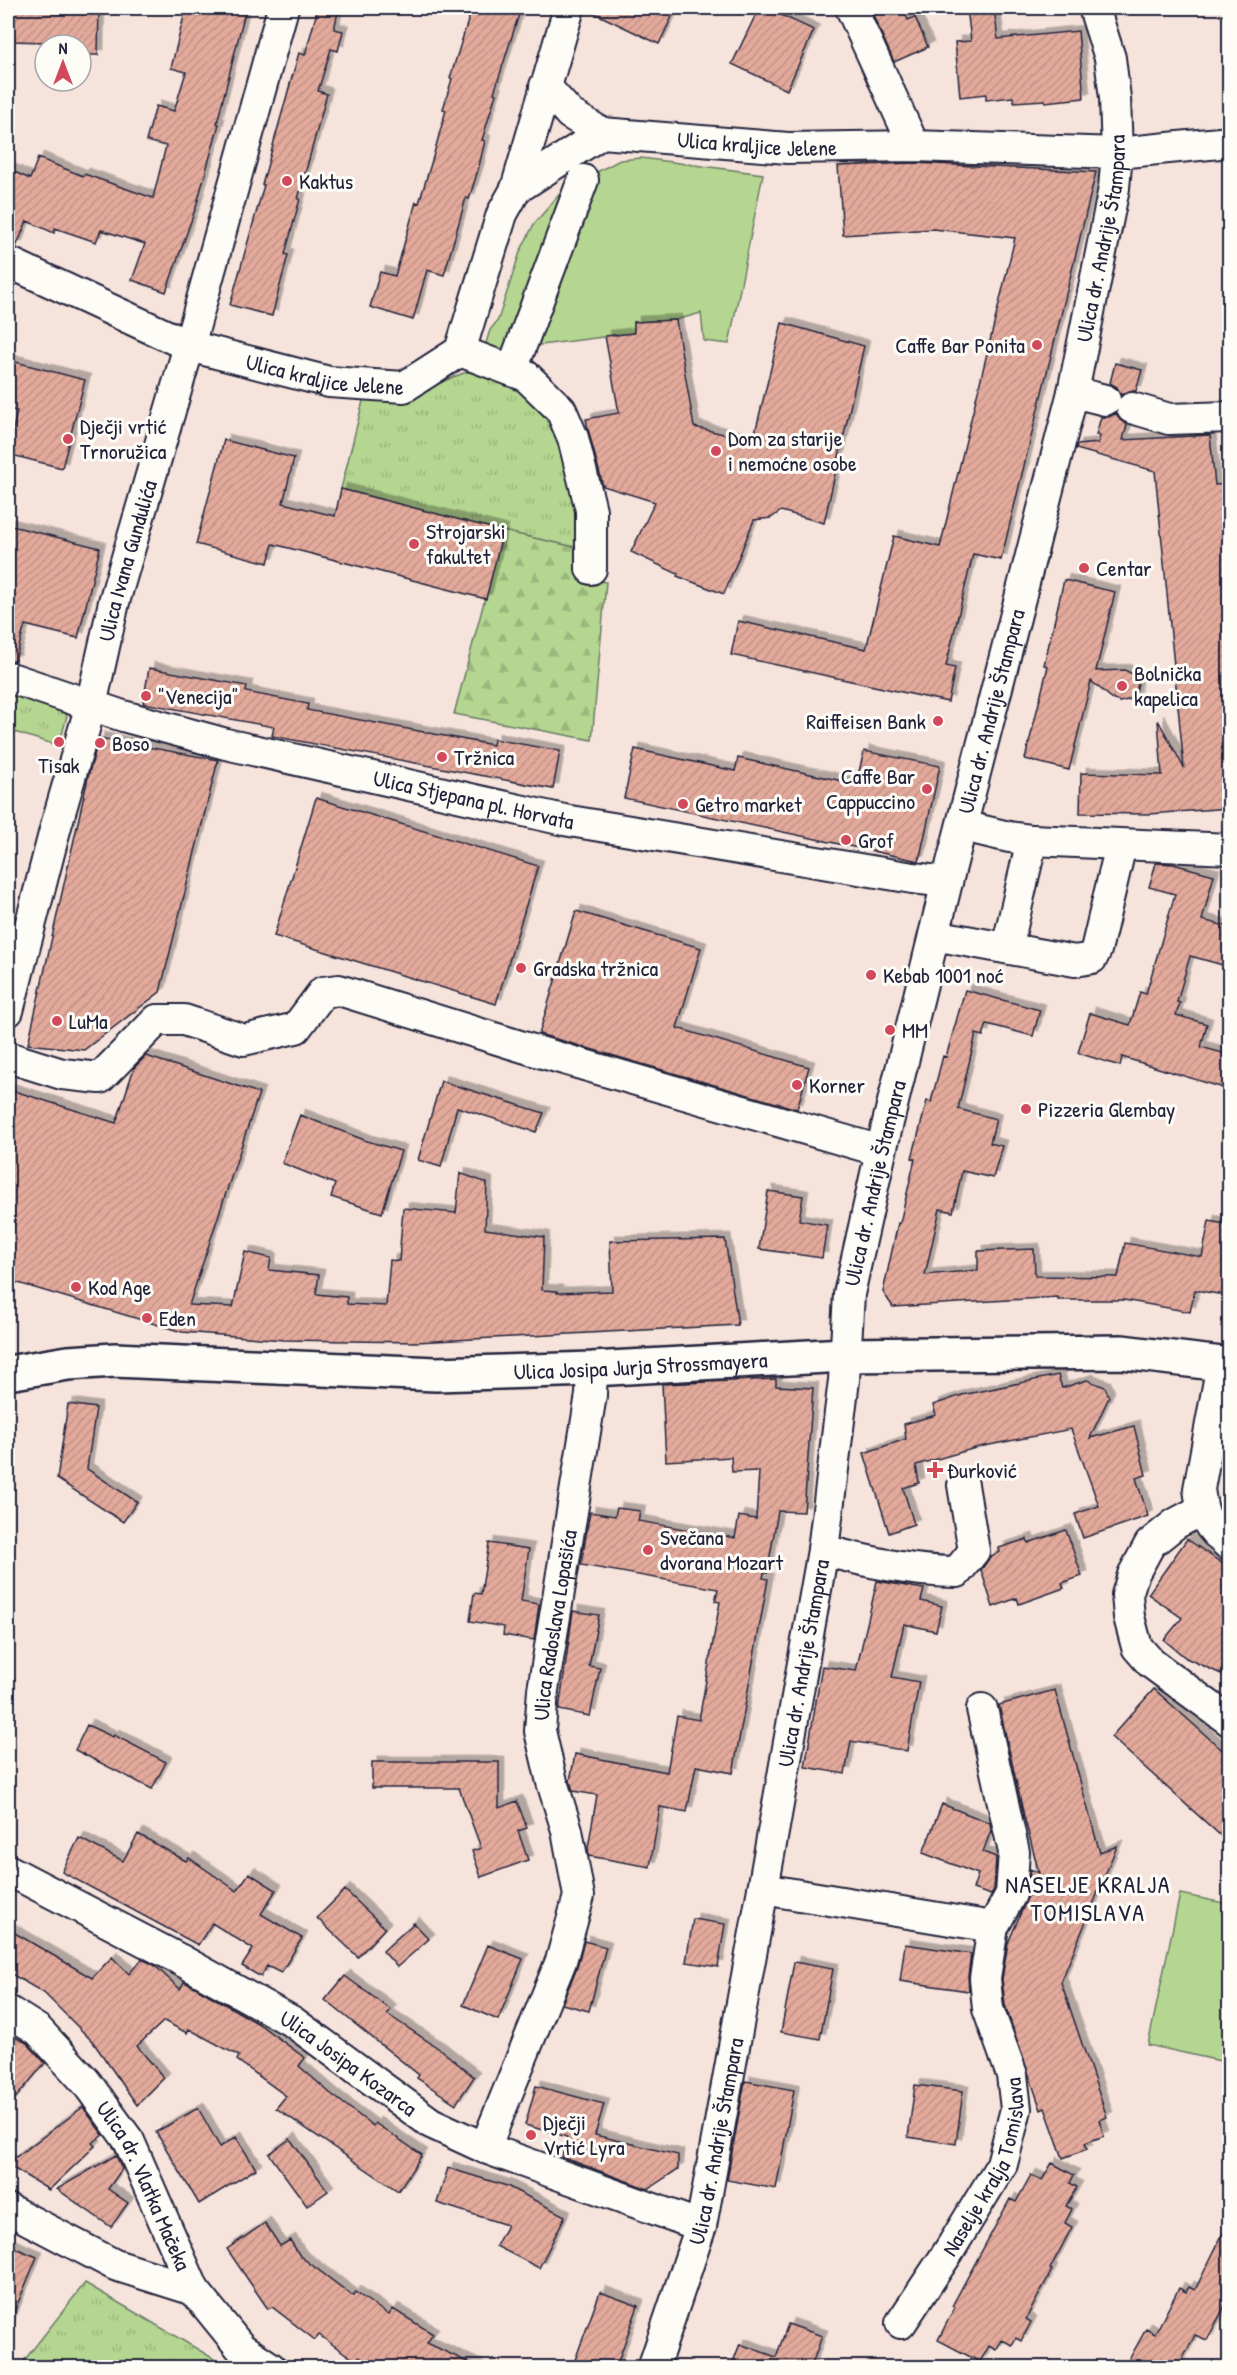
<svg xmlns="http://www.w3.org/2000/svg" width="1237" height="2375" font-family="'Patrick Hand',sans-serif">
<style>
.green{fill:#b4d690;stroke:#6b7c66;stroke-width:1.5}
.forest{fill:url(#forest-firs);stroke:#6b7c66;stroke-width:1.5}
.park{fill:url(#park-tufts);stroke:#6b7c66;stroke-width:1.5}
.building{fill:url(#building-hatch);stroke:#22223b;stroke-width:1.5;filter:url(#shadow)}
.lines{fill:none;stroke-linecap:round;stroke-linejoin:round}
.minor-casing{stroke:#22223b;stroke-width:34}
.major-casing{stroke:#22223b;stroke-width:38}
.minor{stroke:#fdfcf7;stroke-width:30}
.major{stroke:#fdfcf7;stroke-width:33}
.poi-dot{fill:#d1495b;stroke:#fdfcf7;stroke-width:2}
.labels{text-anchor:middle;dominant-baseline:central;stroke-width:6;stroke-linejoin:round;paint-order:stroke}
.street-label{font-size:22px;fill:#22223b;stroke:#fdfcf7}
.poi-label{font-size:22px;fill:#22223b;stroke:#fdfcf7;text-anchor:start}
.neighbourhood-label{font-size:24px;letter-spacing:1.5px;fill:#22223b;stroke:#fdfcf7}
</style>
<defs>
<pattern id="forest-firs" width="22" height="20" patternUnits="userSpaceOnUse" patternTransform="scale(1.5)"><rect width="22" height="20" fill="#b4d690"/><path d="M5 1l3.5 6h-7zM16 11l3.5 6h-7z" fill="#9ab77d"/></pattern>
<pattern id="park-tufts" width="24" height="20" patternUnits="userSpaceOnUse" patternTransform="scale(1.5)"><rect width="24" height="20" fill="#b4d690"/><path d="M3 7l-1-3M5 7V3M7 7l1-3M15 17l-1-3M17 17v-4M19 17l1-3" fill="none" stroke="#9ab77d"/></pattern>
<pattern id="building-hatch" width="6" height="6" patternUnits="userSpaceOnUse" patternTransform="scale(1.5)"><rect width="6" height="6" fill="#e3aa9c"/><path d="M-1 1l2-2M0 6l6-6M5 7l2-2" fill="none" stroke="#c29287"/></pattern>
<filter id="shadow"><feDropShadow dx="5.5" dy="-5.5" stdDeviation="0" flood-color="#0004"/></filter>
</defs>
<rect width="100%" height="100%" fill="#f5e3dc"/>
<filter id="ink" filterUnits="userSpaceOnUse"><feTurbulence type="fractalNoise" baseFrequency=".0167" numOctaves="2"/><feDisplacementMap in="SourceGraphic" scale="12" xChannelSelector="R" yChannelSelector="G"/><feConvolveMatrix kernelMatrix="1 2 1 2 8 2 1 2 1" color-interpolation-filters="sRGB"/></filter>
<g filter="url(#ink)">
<path class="green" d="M641 158 763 174 729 344 704 341 701 313 676 320 634 322V333L541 345 531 338 591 175 620 160Z
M569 183 505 355 485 346 490 330 498 320 520 252 534 224Z
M1180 1894 1229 1904 1230 2042 1225 2062 1148 2045Z"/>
<path class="forest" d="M503 531 580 548V577L606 582 592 740 454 714Z"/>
<path class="park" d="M467 372C484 374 501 375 516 383 546 399 565 448 574 479 580 500 578 526 580 548L503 531 341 489 365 393C382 393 401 395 418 391 435 387 450 377 467 372Z
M8 688 69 708 59 746 8 730Z
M85 2283 216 2360 210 2368 19 2367Z"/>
<path class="building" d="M13 8H99L98 55H81V45H45L44 54V42L12 41Z
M186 8H246L217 123 219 124 196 207 166 292 132 280 145 244 101 230 96 242 55 228 54 233 27 221 16 247 8 245V169L30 179 38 158 83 176 84 174 153 198 166 146 146 141 156 106 174 111 186 72 171 68Z
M318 8H339L334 29 343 31 338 51 331 49 318 91 327 94 298 199H300L285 254 288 255 272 316 230 305 264 185H262L292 77 299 53 305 55Z
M472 8H521L494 93 496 94 482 140 485 141 478 170 469 199 466 198 444 275 427 270 413 320 370 307 380 272 395 276 416 202 419 203 433 157 446 110 443 109 452 79 450 78Z
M586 8H676L659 44 586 9Z
M759 8H766L814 30 787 90 732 64Z
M870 8H903L908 20 915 17 928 47 894 62Z
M967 8H994L998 39 1078 31 1084 98 1045 102V100L1014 102 1013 97 986 100V94L960 97 955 42 971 41Z
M914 163 1096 172 1001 560 973 554 946 666 955 668 948 702 731 655 738 621 866 649 894 536 940 547 1015 238 933 229 843 235 838 166Z
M676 320 694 427 753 441 782 323 864 346 824 523 781 511 771 518 754 520 724 594 677 576 678 574 631 552 655 502 603 486 588 429 586 419 619 413 605 336 634 333V322Z
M8 360 85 380 62 468 8 454 17 411 8 409Z
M1115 363 1142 370 1136 391H1129L1121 395 1117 387 1110 383Z
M1116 413 1120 420 1127 425 1123 440 1210 435 1215 485 1230 484V808L1149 814 1080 813 1081 773 1162 775 1158 720 1184 768 1155 471 1076 449 1077 445 1098 443 1100 436 1096 435 1101 417H1109Z
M224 440 294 458 283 503 335 516 341 489 503 531 486 599 273 544 268 563 196 544Z
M8 525 100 548 78 638 25 625 15 661 8 660Z
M1064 580 1115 592 1096 671 1125 670 1134 675 1138 683 1135 696 1131 699 1120 702 1114 700 1091 681 1069 770 1025 759 1048 666 1044 665Z
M149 668 247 686 246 692 308 704 307 710 493 745 494 739 560 751 553 789 272 736 274 727 143 703Z
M99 738 218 760 160 992 84 1050 28 1044 89 773Z
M635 749 735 771 738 758 856 784 864 751 940 766 919 861 624 798Z
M316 798 538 866 496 1004 274 936Z
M1156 863 1173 864 1214 875 1202 920 1230 927V967L1190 956 1177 1002 1180 1003 1176 1015 1207 1024 1201 1047 1230 1055V1090L1122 1057 1120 1066 1078 1053 1090 1013 1130 1025 1140 992 1146 994 1175 894 1149 887Z
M576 911 701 948 677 1028 809 1067 797 1109 539 1034Z
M965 990 1040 1010 1033 1036 987 1024 983 1036 976 1034 958 1109 996 1119 990 1143 1002 1146 993 1178 962 1171 953 1212 940 1209 925 1275 978 1270V1251L1034 1249 1035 1276 1118 1277 1125 1243 1202 1257 1209 1221 1230 1225V1296L1195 1290 1190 1312 1124 1300H1058V1297L893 1307 883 1292 898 1223H900L915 1159 912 1158 927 1101 931 1102 943 1056 946 1057Z
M146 1056 259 1093 189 1305 233 1307 245 1252 271 1258 269 1270 319 1275 316 1294 347 1297V1304L386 1306 390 1260 399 1261 403 1208 456 1213 460 1173 487 1183 485 1229 544 1237 542 1290 557 1291V1293L612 1291 610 1241 725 1239 738 1325 416 1342 284 1340 182 1332 8 1280V1089L116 1123 134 1068Z
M441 1081 544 1113 536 1132 457 1107 441 1167 418 1160Z
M300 1115 367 1141 401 1151 382 1213 331 1197 335 1184 282 1163Z
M768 1191 803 1196 799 1220 827 1225 822 1258 759 1249Z
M1058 1375 1062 1388 1087 1380 1105 1387 1109 1397 1090 1438 1134 1426 1146 1475 1136 1478 1148 1516 1083 1538 1075 1514 1099 1506 1071 1429 979 1447 916 1465 919 1483 903 1488 914 1524 889 1533 864 1453 906 1439 904 1424 936 1415 933 1405 962 1395Z
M776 1379V1386L813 1388 804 1512 778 1511 767 1573H764L763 1578 768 1579 733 1773 696 1766 687 1812 660 1807 650 1867 589 1856 588 1848 597 1795 573 1791 570 1781 575 1754 667 1772 677 1716 699 1720 720 1602 715 1601 718 1589 581 1565 590 1512 615 1516 617 1508 640 1511 638 1521 735 1538 739 1516 756 1519 759 1471 732 1472 731 1457 666 1461 662 1384Z
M68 1404 96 1408 87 1469 137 1502 123 1522 57 1479Z
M1066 1530 1082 1576 1062 1583 1064 1588 1019 1604 1017 1598 993 1607 981 1570 991 1556 1000 1552 999 1548 1027 1539 1028 1543Z
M1187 1539 1230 1569V1678L1186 1658 1164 1640 1182 1618 1148 1594Z
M489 1543 529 1549 521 1601 539 1604 534 1640 503 1635 504 1627 470 1621 474 1593 481 1594Z
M877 1581 924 1589 921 1601 942 1606 936 1631 904 1624 892 1677 919 1682 907 1751 851 1741 845 1774 805 1767 822 1666 856 1671Z
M573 1611 599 1615 589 1666 600 1668 590 1716 559 1710Z
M1154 1689 1230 1757V1844L1111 1737Z
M1055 1690 1100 1853 1117 1846 1061 1982 1107 2117 1099 2120 1104 2136 1085 2143 1087 2149 1063 2158 1045 2108 1041 2110 1005 2005 1002 1979 1008 1943 1028 1896 1030 1869 1039 1873 1024 1816 999 1705Z
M87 1725 113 1737 114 1735 166 1762 152 1789 75 1750Z
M372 1762H499V1808L517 1801 527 1828 518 1831 528 1860 481 1877 472 1851 481 1848 459 1788H372Z
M942 1804 990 1823 991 1830 983 1852 996 1857 994 1889 991 1895 973 1889 978 1874 923 1853Z
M138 1834 186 1861 189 1858 237 1891 249 1873 276 1890 261 1914 302 1938 281 1973 267 1966 261 1977 242 1966 253 1949 212 1923 198 1945 62 1872 79 1838 123 1861Z
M345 1890 385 1928 358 1957 317 1918Z
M693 1919 725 1924 718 1967 686 1962Z
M414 1923 429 1939 397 1967 383 1951Z
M8 1929 92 1978 112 1957 129 1974 142 1959 154 1965 180 1989 184 1982 195 1987 259 2024 305 2058 299 2066 330 2093 373 2126 375 2123 422 2155 398 2191 276 2108 286 2096 237 2060 239 2056 189 2029 187 2033 164 2021 137 2046 164 2078 137 2105 93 2042 44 1993 8 1972Z
M584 1941 606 1947 589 2011 562 2004 577 1967Z
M905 1944 971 1954 968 1976 969 1991 900 1981Z
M488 1945 523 1959 498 2020 463 2005Z
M794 1962 833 1969 820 2039 781 2032Z
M345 1976 391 2010 387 2014 441 2050 474 2077 456 2104 417 2078 419 2075 325 2000Z
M8 2034 27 2043 45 2063 8 2107Z
M745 2081 794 2090 776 2189 727 2180Z
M915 2085 963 2091 956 2144 908 2137Z
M536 2086 604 2104 595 2135 678 2155V2169L648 2189 562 2157 567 2137 525 2125Z
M83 2107 103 2135 92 2143 95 2146 49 2190 8 2165V2163Z
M198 2108 220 2147 236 2137 256 2169 199 2204 156 2132Z
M290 2139 328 2191 307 2206 269 2154Z
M116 2155 122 2169 108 2189 128 2203 111 2227 57 2189Z
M1052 2163 1074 2175 1070 2183 1077 2187 1066 2206 1072 2209 1065 2223 1072 2227 1050 2269 1052 2270 1026 2319 1031 2322 1021 2341 1016 2338 1012 2345 1002 2340 996 2350 989 2346 980 2362 938 2340 955 2307 952 2306 1010 2199 1016 2202 1031 2175 1042 2180Z
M448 2168 507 2186 565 2216 539 2268 496 2246 507 2225 437 2203Z
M1230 2219V2296L1207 2340 1195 2335 1178 2367H1125L1146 2329 1155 2334 1179 2288 1186 2292 1189 2287 1195 2290Z
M265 2223 280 2246 290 2240 300 2256 353 2296 355 2292 389 2315 393 2309 433 2334 427 2343 478 2367H375L359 2357 356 2361 319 2335 315 2340 272 2307 268 2309 227 2249Z
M8 2245 37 2257 8 2327Z
M600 2292 638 2306 616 2367H595L575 2360Z
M788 2324 822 2336 811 2367H731L740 2344 776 2357Z"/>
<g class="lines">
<g class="minor-casing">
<g id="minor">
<path d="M851 8 914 146"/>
<path d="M545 86 570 114 602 133"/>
<path d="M516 189 569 8"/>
<path id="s1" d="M8 262 189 346 329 382 404 387 460 351 502 214 516 189 602 133 788 148 914 146 1117 153 1230 142"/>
<path d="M460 351 526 376 561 410 573 438 591 510V569"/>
<path d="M512 370 583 180"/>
<path d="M1073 392 1105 400"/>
<path d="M1132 408 1169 419 1230 417"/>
<path id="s2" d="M8 677 123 716 226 744 564 820 913 878 947 882"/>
<path d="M963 826 1009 837 1032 840 1230 849"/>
<path d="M934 935 1075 961 1092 958 1096 950 1121 845"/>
<path d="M1007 948 1032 840"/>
<path id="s3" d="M8 1011 56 826 91 705 114 602 189 346 283 8"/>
<path d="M8 1057 62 1074 100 1078 157 1020H184L244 1040 296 1028 323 992 339 990 536 1051 881 1151"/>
<path d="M1222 1364 1199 1489C1203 1519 1207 1526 1230 1546"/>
<path d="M1201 1510 1175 1524 1150 1544 1133 1575 1127 1595 1129 1617 1137 1647 1151 1663 1230 1721"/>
<path d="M823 1550C867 1562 912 1572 957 1572L974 1551 963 1485"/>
<path id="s4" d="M8 1870 179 1959 293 2022 431 2123 485 2148 701 2226"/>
<path d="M763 1889 993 1927 1011 1894 1014 1852 982 1709"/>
<path id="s5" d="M8 2011 38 2030 86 2082 129 2141 194 2290 241 2348 271 2368"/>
<path id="s6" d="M485 2148 561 1961 579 1896 567 1830 552 1782 540 1731 543 1690 591 1395 592 1369"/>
<path d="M8 2209 115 2265 194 2290"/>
<path id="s7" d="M901 2323 949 2251 1002 2164 1016 2109 1012 2075 988 2009 985 1978 993 1927"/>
<path id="s8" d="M653 2368 701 2226 763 1889 823 1550 844 1380 849 1294 881 1151 947 882 1073 392 1114 188 1117 153 1115 98 1110 58 1094 8"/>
</g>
</g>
<g class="major-casing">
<g id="major">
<path id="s9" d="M8 1373 68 1363 115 1360 436 1374 592 1369 844 1355 1122 1352 1230 1365"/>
</g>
</g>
<use href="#minor" class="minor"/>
<use href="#major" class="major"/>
</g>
</g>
<g class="poi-dot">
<circle cx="287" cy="181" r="6"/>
<circle cx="1037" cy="345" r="6"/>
<circle cx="68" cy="439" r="6"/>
<circle cx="716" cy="451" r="6"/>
<circle cx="414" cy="544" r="6"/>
<circle cx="1084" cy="568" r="6"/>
<circle cx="1122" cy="686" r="6"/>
<circle cx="146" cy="696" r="6"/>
<circle cx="938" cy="721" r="6"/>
<circle cx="59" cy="742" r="6"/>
<circle cx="100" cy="743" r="6"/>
<circle cx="442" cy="757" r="6"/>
<circle cx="927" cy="789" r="6"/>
<circle cx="683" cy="804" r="6"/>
<circle cx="846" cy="840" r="6"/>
<circle cx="521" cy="968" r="6"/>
<circle cx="871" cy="975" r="6"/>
<circle cx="57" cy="1021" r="6"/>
<circle cx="890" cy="1030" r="6"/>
<circle cx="797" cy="1085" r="6"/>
<circle cx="1026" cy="1109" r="6"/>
<circle cx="76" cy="1287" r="6"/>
<circle cx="147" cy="1318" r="6"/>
<path d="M932 1461h6v6h6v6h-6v6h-6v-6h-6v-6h6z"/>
<circle cx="648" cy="1550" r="6"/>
<circle cx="531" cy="2135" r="6"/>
</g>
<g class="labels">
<g class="street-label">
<text stroke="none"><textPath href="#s1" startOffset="916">Ulica kraljice Jelene</textPath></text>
<text stroke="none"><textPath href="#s8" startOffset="2180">Ulica dr. Andrije Štampara</textPath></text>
<text stroke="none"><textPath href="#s1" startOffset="339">Ulica kraljice Jelene</textPath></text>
<text stroke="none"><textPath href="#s3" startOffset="466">Ulica Ivana Gundulića</textPath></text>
<text stroke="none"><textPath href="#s8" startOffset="1694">Ulica dr. Andrije Štampara</textPath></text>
<text stroke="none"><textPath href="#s2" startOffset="482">Ulica Stjepana pl. Horvata</textPath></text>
<text stroke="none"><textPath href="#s8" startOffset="1208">Ulica dr. Andrije Štampara</textPath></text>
<text stroke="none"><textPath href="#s9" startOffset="634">Ulica Josipa Jurja Strossmayera</textPath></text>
<text stroke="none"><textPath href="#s6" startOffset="546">Ulica Radoslava Lopašića</textPath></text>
<text stroke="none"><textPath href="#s8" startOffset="722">Ulica dr. Andrije Štampara</textPath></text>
<text stroke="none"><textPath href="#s4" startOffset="392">Ulica Josipa Kozarca</textPath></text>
<text stroke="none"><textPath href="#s8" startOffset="236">Ulica dr. Andrije Štampara</textPath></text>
<text stroke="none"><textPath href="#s7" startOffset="180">Naselje kralja Tomislava</textPath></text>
<text stroke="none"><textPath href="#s5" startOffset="226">Ulica dr. Vlatka Mačeka</textPath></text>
</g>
<g class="poi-label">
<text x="299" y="181">Kaktus</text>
<text x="1025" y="345" text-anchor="end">Caffe Bar Ponita</text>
<text x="80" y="426">Dječji vrtić<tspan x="80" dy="25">Trnoružica</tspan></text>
<text x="728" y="438">Dom za starije<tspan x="728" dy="25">i nemoćne osobe</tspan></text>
<text x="426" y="531">Strojarski<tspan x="426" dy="25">fakultet</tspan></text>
<text x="1096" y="568">Centar</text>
<text x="1134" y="673">Bolnička<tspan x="1134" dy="25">kapelica</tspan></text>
<text x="158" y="696">"Venecija"</text>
<text x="926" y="721" text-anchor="end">Raiffeisen Bank</text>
<text x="112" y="743">Boso</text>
<text x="454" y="757">Tržnica</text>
<text x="59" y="765" text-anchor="middle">Tisak</text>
<text x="915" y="776" text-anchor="end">Caffe Bar<tspan x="915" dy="25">Cappuccino</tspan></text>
<text x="695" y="804">Getro market</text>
<text x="858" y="840">Grof</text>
<text x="533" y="968">Gradska tržnica</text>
<text x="883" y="975">Kebab 1001 noć</text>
<text x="69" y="1021">LuMa</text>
<text x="902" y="1030">MM</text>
<text x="809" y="1085">Korner</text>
<text x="1038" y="1109">Pizzeria Glembay</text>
<text x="88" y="1287">Kod Age</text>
<text x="159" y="1318">Eden</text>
<text x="947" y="1470">Đurković</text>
<text x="660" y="1537">Svečana<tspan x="660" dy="25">dvorana Mozart</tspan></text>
<text x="543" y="2122">Dječji<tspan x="543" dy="25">Vrtić Lyra</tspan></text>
</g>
<g class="neighbourhood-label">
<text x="1088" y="1884">NASELJE KRALJA<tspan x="1088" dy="28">TOMISLAVA</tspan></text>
</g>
</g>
<rect width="1237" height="2375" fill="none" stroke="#fdfcf7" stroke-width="30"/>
<rect x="15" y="15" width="1207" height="2345" fill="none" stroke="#22223b" stroke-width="2" filter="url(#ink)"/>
<g transform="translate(63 63)"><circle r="28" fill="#fdfcf7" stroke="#a5a5ac" stroke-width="1.5"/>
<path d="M0-4.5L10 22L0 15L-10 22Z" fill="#d1495b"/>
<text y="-9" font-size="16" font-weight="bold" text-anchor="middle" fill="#22223b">N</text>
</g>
</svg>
